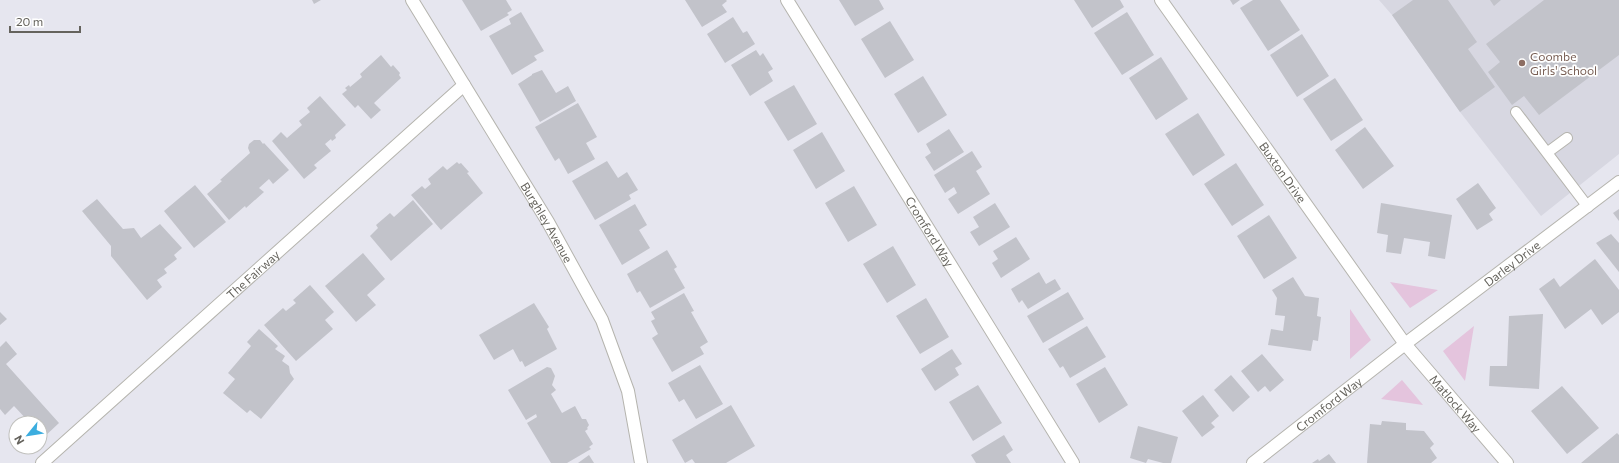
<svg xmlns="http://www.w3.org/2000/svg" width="1619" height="463" font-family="Commissioner,sans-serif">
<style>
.education{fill:#d7d7e1}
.green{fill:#e4c4dd}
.building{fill:#c2c3ca}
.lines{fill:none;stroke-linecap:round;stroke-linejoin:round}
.lane-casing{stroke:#b5b4ae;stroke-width:12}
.street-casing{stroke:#b5b4ae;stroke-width:14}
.lane{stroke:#fff;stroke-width:10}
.street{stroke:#fff;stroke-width:12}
.education-dot{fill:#8d6e63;stroke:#fff;stroke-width:1.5}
.labels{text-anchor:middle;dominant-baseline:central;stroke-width:3.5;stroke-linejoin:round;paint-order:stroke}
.education-label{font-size:12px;fill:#785e54;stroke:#fff;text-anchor:start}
.street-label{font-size:12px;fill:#65635d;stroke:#fff}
</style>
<rect width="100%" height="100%" fill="#e6e6ef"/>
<path class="education" d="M1379 0H1619V154L1541 216 1460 112 1392 15Z"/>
<path class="green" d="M1390 282 1438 290 1410 308Z
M1350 309 1371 340 1350 359Z
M1474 326 1465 381 1443 351Z
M1402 380 1423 405 1381 399Z"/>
<path class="building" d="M312 0H321L314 4Z
M462 0H506L512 10 507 13 509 15 481 31Z
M685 0H726L727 1 722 5 727 12 702 27Z
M839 0H879L884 9 855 26Z
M1074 0H1120L1124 7 1092 28Z
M1230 0H1240L1233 5Z
M1253 0H1280L1300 30 1268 51 1240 8Z
M1413 0H1448L1477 42 1468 49 1495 87 1460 112 1392 15Z
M1490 0H1501L1494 6Z
M1544 0H1619V55L1539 115 1524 96 1512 105 1488 72 1500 62 1486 44Z
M521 12 544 51 534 56 537 60 512 75 489 36 511 24 509 19Z
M1127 12 1154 55 1122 75 1094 33Z
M733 17 743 33 747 31 755 44 725 63 707 34Z
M890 21 914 60 885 78 861 39Z
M1302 34 1329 76 1297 97 1270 55Z
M756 50 760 56 763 53 773 69 768 72 773 81 750 96 731 65Z
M381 55 391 67 393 65 400 73 399 75 401 78 374 103 381 110 371 119 358 105 355 108 342 94 347 90 345 88 349 85 350 87 362 77 360 74Z
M1161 57 1188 99 1156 120 1129 78Z
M542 70 556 93 568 86 576 101 540 122 518 84 532 75V74Z
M923 76 947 115 918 133 894 94Z
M1335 78 1363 120 1331 141 1303 99Z
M794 85 817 124 788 141 764 102Z
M320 96 346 125 335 135 336 138 332 141 331 139 325 144 331 151 314 165 317 168 304 179 272 141 281 132 287 138 302 125 299 121 310 112 307 108Z
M578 103 597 137 586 143 595 159 568 174 559 158 555 161 535 127Z
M1198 113 1225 155 1193 176 1165 134Z
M1365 127 1394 166 1363 189 1335 150Z
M949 129 964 152 934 171 925 157 931 153 926 144Z
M822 132 845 171 816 189 793 150Z
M254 140H260L263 144 264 143 289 170 273 184 269 179 259 188 264 192 246 208 245 206 229 220 207 194 222 181 220 180 250 153 248 148 249 144Z
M972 151 982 167 976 171 990 194 958 214 948 199 957 193 954 187 945 193 934 175Z
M607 161 618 178 627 172 638 190 629 195 631 199 595 220 572 181Z
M457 162 459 164 461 163 469 172 467 173 483 193 441 230 411 195 422 186 425 189 431 184 428 179 443 166 447 170Z
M1236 163 1264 205 1232 226 1204 184Z
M1478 183 1496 208 1489 214 1493 220 1477 230 1456 199Z
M195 185 226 222 194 248 164 211Z
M854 186 877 225 848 242 825 203Z
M97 199 123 229 134 228 141 238 160 224 182 248 174 255 177 259 164 269 167 273 157 280 162 287 147 300 111 256V246L82 211Z
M413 200 433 224 391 261 370 236 378 228 376 225 390 213 394 217Z
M995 203 1010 227 979 246 970 232 979 227 973 217Z
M1381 203 1452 215 1445 259 1428 256 1430 242 1404 238 1401 254 1386 252 1388 235 1377 233Z
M635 204 647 225 639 230 650 248 622 265 599 225Z
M1619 209V221L1613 213Z
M1269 215 1297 258 1264 279 1237 236Z
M1611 234 1619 243V272L1596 243Z
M1016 237 1030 259 1001 278 992 263 998 259 993 251Z
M893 246 916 285 887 303 863 264Z
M667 250 677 267 674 269 685 288 650 308 640 291 637 293 627 274Z
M363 253 385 279 367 295 376 305 356 322 325 286Z
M1595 259 1619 290V312L1602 325 1591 309 1565 329 1539 289 1554 278 1560 287Z
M1039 272 1046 284 1055 279 1061 289 1028 309 1022 300 1019 303 1011 289Z
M1293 277 1305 296 1319 298 1317 316 1321 317 1318 341 1313 340 1311 351 1268 345 1271 329 1283 331 1285 316 1275 315 1277 298 1272 290Z
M310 285 334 312 325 320 333 329 296 361 264 325 283 308 286 311 296 303 293 300Z
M1068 292 1084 319 1043 343 1027 316Z
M684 293 694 311 691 312 708 342 700 347 704 354 672 372 652 338 658 334 651 321 655 319 651 312Z
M926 298 949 337 920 354 896 316Z
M534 303 549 327 547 329 557 349 525 367 522 361 520 362 513 349 494 360 479 335Z
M0 312 7 319 0 325Z
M1543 314 1539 389 1489 386 1490 366H1507L1509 316Z
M1087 326 1106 357 1070 378 1063 366 1060 368 1048 349Z
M259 329 278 346 275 349 285 356 282 361 289 366 290 373 294 379 261 419 250 410 247 413 223 393 235 379 228 373 251 346 247 342Z
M6 341 17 354 6 364 59 423 43 438 40 434V423H30L14 406 5 415 0 409V347Z
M952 349 962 364 955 368 959 375 935 391 921 369Z
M1262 354 1284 380 1270 392 1265 386 1258 392 1241 371Z
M700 365 723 404 696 419 684 399 679 402 668 383Z
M547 367 551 368 555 376 552 385 556 390 551 394 562 413 575 406 582 419H586L589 425 587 428 588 429 585 431 593 444 589 447 591 449 567 463H551L527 423 537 417 536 414 526 420 508 390Z
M1105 367 1128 405 1099 423 1076 384Z
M1231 375 1250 397 1233 412 1214 390Z
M978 385 1002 423 973 441 949 402Z
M1562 386 1599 428 1567 454 1531 411Z
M1203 395 1219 416 1211 423 1215 427 1202 437 1182 411Z
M731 405 755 446 726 463H695L692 459 685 463 672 440Z
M1382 421 1406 423V430L1424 431 1434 444 1430 448 1437 458 1431 463H1367L1370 424 1381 425Z
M1138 426 1178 437 1171 463H1163L1148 459 1146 463 1130 458Z
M1617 433 1619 435V463H1581Z
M1004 435 1013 450 1006 455 1011 463H976L971 455Z
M1329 454 1336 463H1312L1318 459 1319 461Z
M589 455 594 463H578Z"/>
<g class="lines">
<g class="lane-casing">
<path id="lane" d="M1516 112 1588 207
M1548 152 1567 138"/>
</g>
<g class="street-casing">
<g id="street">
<path id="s1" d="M412 0 548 222 602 320 628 391 641 463"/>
<path id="s2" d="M787 0 1073 463"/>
<path id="s3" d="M1161 0 1405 344 1507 463"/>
<path id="s4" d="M42 463 464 85"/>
<path id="s5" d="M1253 463 1405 344 1619 182"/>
</g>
</g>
<use href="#lane" class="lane"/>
<use href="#street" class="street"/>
</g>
<circle class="education-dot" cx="1522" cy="63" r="4"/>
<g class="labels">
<g class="education-label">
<text x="1530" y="56">Coombe<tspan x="1530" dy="14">Girls' School</tspan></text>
</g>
<g class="street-label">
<text stroke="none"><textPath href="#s3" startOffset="211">Buxton Drive</textPath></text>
<text stroke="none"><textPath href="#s1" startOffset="260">Burghley Avenue</textPath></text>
<text stroke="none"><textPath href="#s2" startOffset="272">Cromford Way</textPath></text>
<text stroke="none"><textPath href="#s5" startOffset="327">Darley Drive</textPath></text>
<text stroke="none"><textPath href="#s4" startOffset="283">The Fairway</textPath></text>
<text stroke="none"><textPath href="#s5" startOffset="96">Cromford Way</textPath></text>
<text stroke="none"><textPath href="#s3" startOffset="500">Matlock Way</textPath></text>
</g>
</g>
<g transform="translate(28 435) rotate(240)"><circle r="19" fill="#ffffff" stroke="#c1c1be"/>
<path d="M0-3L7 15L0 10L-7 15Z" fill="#3caddf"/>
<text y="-6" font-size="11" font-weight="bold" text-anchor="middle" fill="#65635d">N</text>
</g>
<path d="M10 26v6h70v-6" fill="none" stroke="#65635d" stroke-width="2"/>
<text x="16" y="26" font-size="12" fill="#65635d" stroke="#ffffff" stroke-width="3" paint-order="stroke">20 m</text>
</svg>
